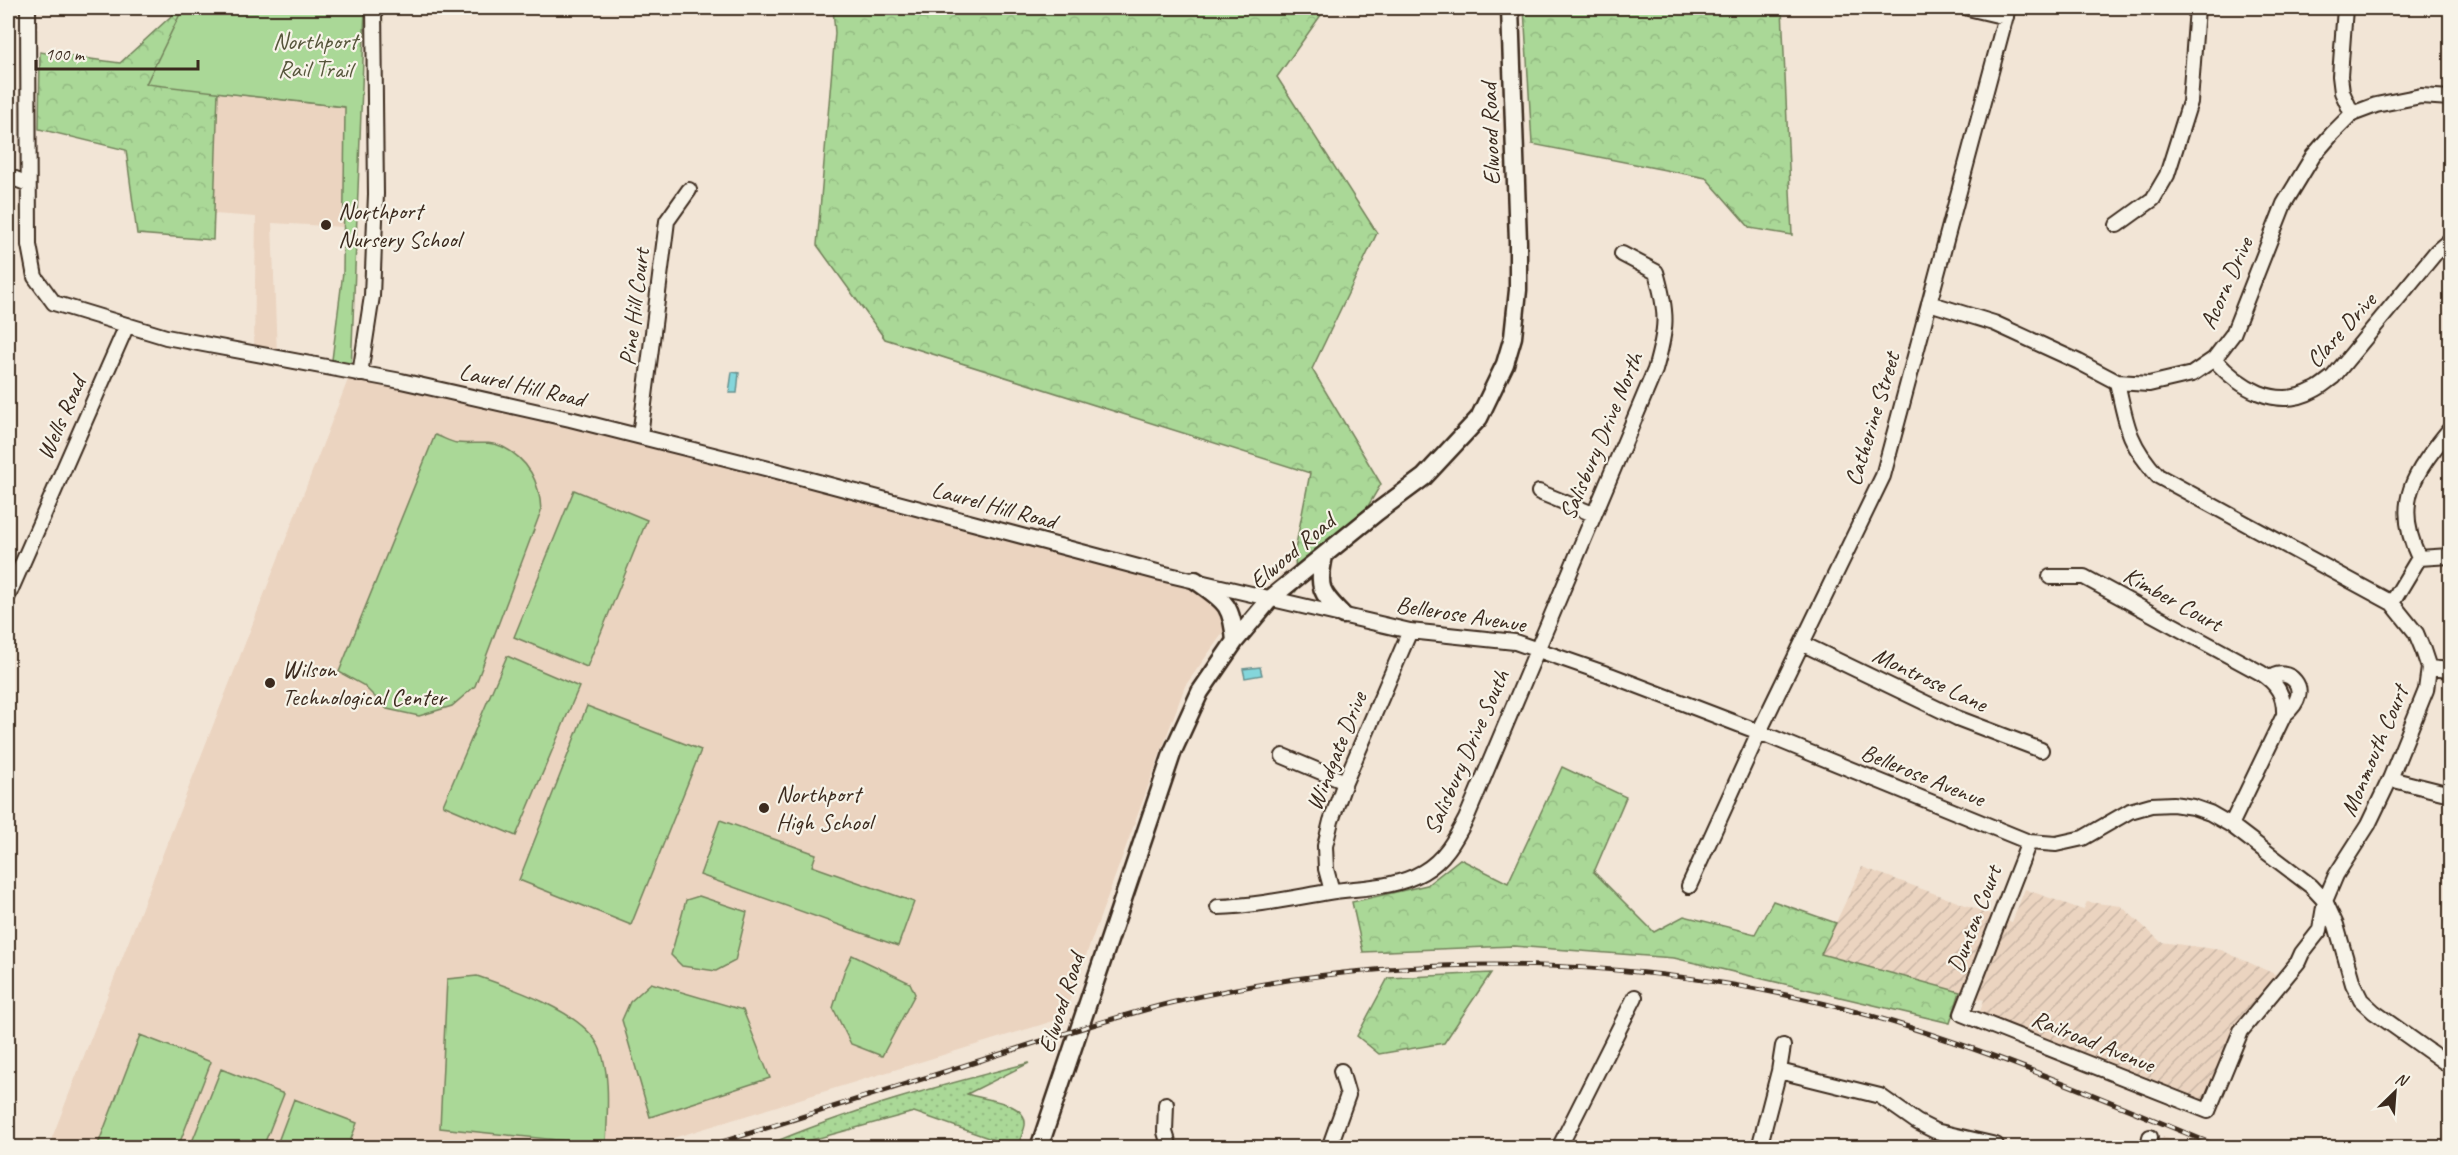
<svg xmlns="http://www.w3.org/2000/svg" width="2458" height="1155" font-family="Caveat,sans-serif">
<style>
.built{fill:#ebd4c0}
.industrial{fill:url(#industrial-furrows)}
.grass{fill:url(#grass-dots);stroke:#72815a;stroke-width:1.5}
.forest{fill:url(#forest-crowns);stroke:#72815a;stroke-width:1.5}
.park{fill:#aad897;stroke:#72815a;stroke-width:1.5}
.water{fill:#84d6db;stroke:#67918f;stroke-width:1.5}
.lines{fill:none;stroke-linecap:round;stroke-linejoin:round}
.minor-casing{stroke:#3b2a1e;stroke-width:18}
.major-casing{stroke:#3b2a1e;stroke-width:21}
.minor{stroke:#f7f3e8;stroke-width:14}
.major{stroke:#f7f3e8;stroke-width:16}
.rail-casing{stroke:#3b2a1e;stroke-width:5}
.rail{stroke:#f7f3e8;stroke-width:3;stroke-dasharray:9;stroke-linecap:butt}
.poi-dot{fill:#3b2a1e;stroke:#f7f3e8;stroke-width:2}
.labels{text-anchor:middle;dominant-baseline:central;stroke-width:4.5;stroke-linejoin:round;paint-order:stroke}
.park-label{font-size:24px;fill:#57563c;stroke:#f7f3e8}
.street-label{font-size:24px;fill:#3b2a1e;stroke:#f7f3e8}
.poi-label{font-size:24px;fill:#3b2a1e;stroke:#f7f3e8;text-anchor:start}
</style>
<defs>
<pattern id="industrial-furrows" width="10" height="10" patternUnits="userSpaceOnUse" patternTransform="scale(1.5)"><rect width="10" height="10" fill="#ebd4c0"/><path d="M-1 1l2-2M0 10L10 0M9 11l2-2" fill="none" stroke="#cab6a5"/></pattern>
<pattern id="grass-dots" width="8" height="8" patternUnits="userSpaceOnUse" patternTransform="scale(1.5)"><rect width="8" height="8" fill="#aad897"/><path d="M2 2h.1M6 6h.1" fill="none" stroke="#93ba82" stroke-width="1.8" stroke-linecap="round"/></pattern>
<pattern id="forest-crowns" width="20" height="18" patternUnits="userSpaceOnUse" patternTransform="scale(1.5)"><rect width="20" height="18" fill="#aad897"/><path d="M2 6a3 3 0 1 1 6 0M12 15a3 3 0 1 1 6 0" fill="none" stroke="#93ba82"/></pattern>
</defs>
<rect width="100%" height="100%" fill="#f2e5d6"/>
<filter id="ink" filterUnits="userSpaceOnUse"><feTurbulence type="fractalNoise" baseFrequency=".0167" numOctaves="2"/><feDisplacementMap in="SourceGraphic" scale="12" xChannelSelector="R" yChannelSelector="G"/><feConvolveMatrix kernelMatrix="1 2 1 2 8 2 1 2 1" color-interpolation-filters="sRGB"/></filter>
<g filter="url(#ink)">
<path class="built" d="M218 92 345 107 344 227 272 223 277 354 254 349 256 217 214 214Z
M351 372 691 452 1193 583 1222 605 1230 623 1185 686 1063 1018 644 1147 48 1148Z"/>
<path class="industrial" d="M1862 867 2012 922 2025 889 2083 910 2087 902 2121 906 2161 942 2221 950 2279 976 2204 1105 1979 1014 1984 1000 1821 954Z
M2163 1137 2187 1147H2160Z"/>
<path class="grass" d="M1029 1063 967 1094C983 1100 1027 1101 1025 1125 1024 1132 1019 1141 1017 1147H1002L1003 1143 914 1112 786 1147H763C848 1110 938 1086 1029 1063Z"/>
<path class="forest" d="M180 8C194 8 244 12 252 8L345 107 218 92 213 240 137 234 126 150 39 129 40 52 120 63Z
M833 8H1326L1277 77 1377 233 1312 369 1381 484 1344 547 1309 567 1296 591 1295 550 1310 473 885 339 817 245 835 33Z
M1524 8H1782L1792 235 1750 228 1706 178 1532 144Z
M1562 767 1626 797 1594 872 1654 932 1684 916 1755 934 1773 901 1836 923 1821 954 1960 992 1950 1023 1674 958 1513 946 1363 952 1352 902 1427 885 1460 859 1508 883Z
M1491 973 1444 1043 1379 1054 1357 1036 1388 978Z"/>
<path class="park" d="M183 8H220L245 11 246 8H365L351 372 331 368 343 272 345 107 146 84Z
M435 435C442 437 450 442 457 443 472 445 488 440 503 447 529 460 540 483 541 511L475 686 452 706 419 716 387 709 363 685 339 672Z
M574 490 647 520 587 667 514 637Z
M507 656 579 687 516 836 443 805Z
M587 706 701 750 631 925 519 880Z
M720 820 816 854 812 866 914 902 898 946 700 875Z
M699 896 747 912 735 961 716 971 682 966 671 955 686 900Z
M852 955 910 983 915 994 882 1056 851 1044 833 1008 844 972Z
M477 976C512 988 579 1011 597 1043 612 1069 607 1116 606 1145L440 1128 447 979Z
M651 983 743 1010 770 1078 650 1117 622 1020 630 1002Z
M140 1035 211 1062 178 1147H97Z
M221 1069 284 1094 263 1147H190Z
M294 1099 357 1123 348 1147H276Z"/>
<path class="water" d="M732 372 739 373 737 393H729Z
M1260 667 1262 675 1245 678 1243 669Z"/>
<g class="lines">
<g class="minor-casing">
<path id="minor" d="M28 8 29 245 35 277 54 303 166 337 401 381 570 419 777 471 1161 573 1410 631 1515 642 1610 675 1759 732 2029 842 2056 844 2083 838 2130 811 2151 805 2173 804 2193 807 2210 813 2231 825 2311 886 2325 901 2336 925 2353 984 2361 1000 2374 1012 2450 1066
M1968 8 2006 17
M2345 8 2340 76 2342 92 2352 114
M8 176 28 184
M2117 225 2153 199 2167 175 2190 102 2197 8
M1929 303 1994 323 2079 362 2117 382 2149 384 2192 374 2214 359 2233 334 2284 204 2313 156 2332 134 2352 114 2376 105 2421 96 2450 98
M2214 359C2239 387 2276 411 2314 390 2321 387 2327 381 2333 377L2437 251 2450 240
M360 374 372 296 376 194 374 8
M640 436 667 221 689 190
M1539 492 1593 514
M2419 558C2392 502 2415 472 2450 429
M2419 558 2450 556
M2050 577H2084L2261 673C2277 683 2285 696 2284 715L2231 825
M8 596 127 325
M2392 603 2419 558
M1803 644 1957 718 2041 750
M2429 668 2450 670
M2270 679C2284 664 2318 688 2284 715
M1283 756 1345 782
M2390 779 2450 794
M2029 842 1962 1014 2208 1111 2241 1031 2298 962 2302 953 2320 930 2325 901 2336 875 2368 825 2390 779 2426 690 2429 668 2423 650 2416 633 2392 603 2158 476C2128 444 2126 423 2117 382
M1689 886 1759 732 1883 476 2008 8
M1332 891 1326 869 1325 846 1331 821 1345 782 1410 631
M1218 907C1256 906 1292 898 1328 892 1360 887 1394 889 1423 872 1444 860 1455 840 1466 819L1655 370C1667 328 1668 314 1656 272L1622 254
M1779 1071 1880 1096 1917 1122 1935 1131 1996 1145
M1166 1104 1165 1132 1170 1148
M1329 1148 1348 1095 1341 1071
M1559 1148 1635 997
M1759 1148 1779 1071 1783 1046
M2148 1148 2150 1137"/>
</g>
<g class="major-casing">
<path id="major" d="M1324 556C1317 589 1321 592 1343 615
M1195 580C1224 601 1232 603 1235 641
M1039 1148 1173 751 1200 692 1235 641 1271 598 1377 512 1424 477 1479 418 1505 364 1513 337 1518 290V242L1510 8"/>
</g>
<use href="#minor" class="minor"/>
<use href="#major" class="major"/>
<g class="rail-casing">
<path id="rail" d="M703 1148C796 1118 889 1089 982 1060 1044 1040 1107 1019 1171 1003 1397 948 1651 953 1875 1017 1993 1051 2108 1101 2222 1148"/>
</g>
<use href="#rail" class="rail"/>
</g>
</g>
<g class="poi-dot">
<circle cx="326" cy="225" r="6"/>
<circle cx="270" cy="683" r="6"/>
<circle cx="764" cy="808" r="6"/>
</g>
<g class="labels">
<g class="park-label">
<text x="315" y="41">Northport<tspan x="315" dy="28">Rail Trail</tspan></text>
</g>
<g class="street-label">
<text transform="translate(1490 134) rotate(-92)">Elwood Road</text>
<text transform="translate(2226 283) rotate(-66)">Acorn Drive</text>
<text transform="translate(634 307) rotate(-83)">Pine Hill Court</text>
<text transform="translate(2341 330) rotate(-48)">Clare Drive</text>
<text transform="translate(522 385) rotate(13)">Laurel Hill Road</text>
<text transform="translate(61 418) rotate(-66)">Wells Road</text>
<text transform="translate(1872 419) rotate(-73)">Catherine Street</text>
<text transform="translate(1601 436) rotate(-67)">Salisbury Drive North</text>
<text transform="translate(994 505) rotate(15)">Laurel Hill Road</text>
<text transform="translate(1292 551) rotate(-40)">Elwood Road</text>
<text transform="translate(2173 599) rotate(29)">Kimber Court</text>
<text transform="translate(1461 614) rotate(9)">Bellerose Avenue</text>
<text transform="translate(1930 679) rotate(25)">Montrose Lane</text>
<text transform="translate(1336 751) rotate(-68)">Windgate Drive</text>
<text transform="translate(2374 751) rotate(-67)">Monmouth Court</text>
<text transform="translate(1466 752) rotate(-66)">Salisbury Drive South</text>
<text transform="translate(1923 775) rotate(22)">Bellerose Avenue</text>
<text transform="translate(1974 919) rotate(-69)">Dunton Court</text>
<text transform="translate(1061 1003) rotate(-72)">Elwood Road</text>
<text transform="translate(2093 1041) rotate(22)">Railroad Avenue</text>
</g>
<g class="poi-label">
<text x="338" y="211">Northport<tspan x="338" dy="28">Nursery School</tspan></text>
<text x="282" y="669">Wilson<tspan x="282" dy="28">Technological Center</tspan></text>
<text x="776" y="794">Northport<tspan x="776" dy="28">High School</tspan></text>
</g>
</g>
<rect width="2458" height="1155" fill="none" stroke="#f7f3e8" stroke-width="30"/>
<rect x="15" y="15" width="2428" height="1125" fill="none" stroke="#3b2a1e" stroke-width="2" filter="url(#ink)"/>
<g transform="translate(2395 1092) rotate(25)" stroke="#f7f3e8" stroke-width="4.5" paint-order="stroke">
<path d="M0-4.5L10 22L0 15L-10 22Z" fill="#3b2a1e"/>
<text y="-9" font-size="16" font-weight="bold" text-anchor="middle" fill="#3b2a1e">N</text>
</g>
<path d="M36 60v9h162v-9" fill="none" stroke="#3b2a1e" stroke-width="3"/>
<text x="45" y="60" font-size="18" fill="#3b2a1e" stroke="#f7f3e8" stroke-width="4.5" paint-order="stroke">100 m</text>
</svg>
